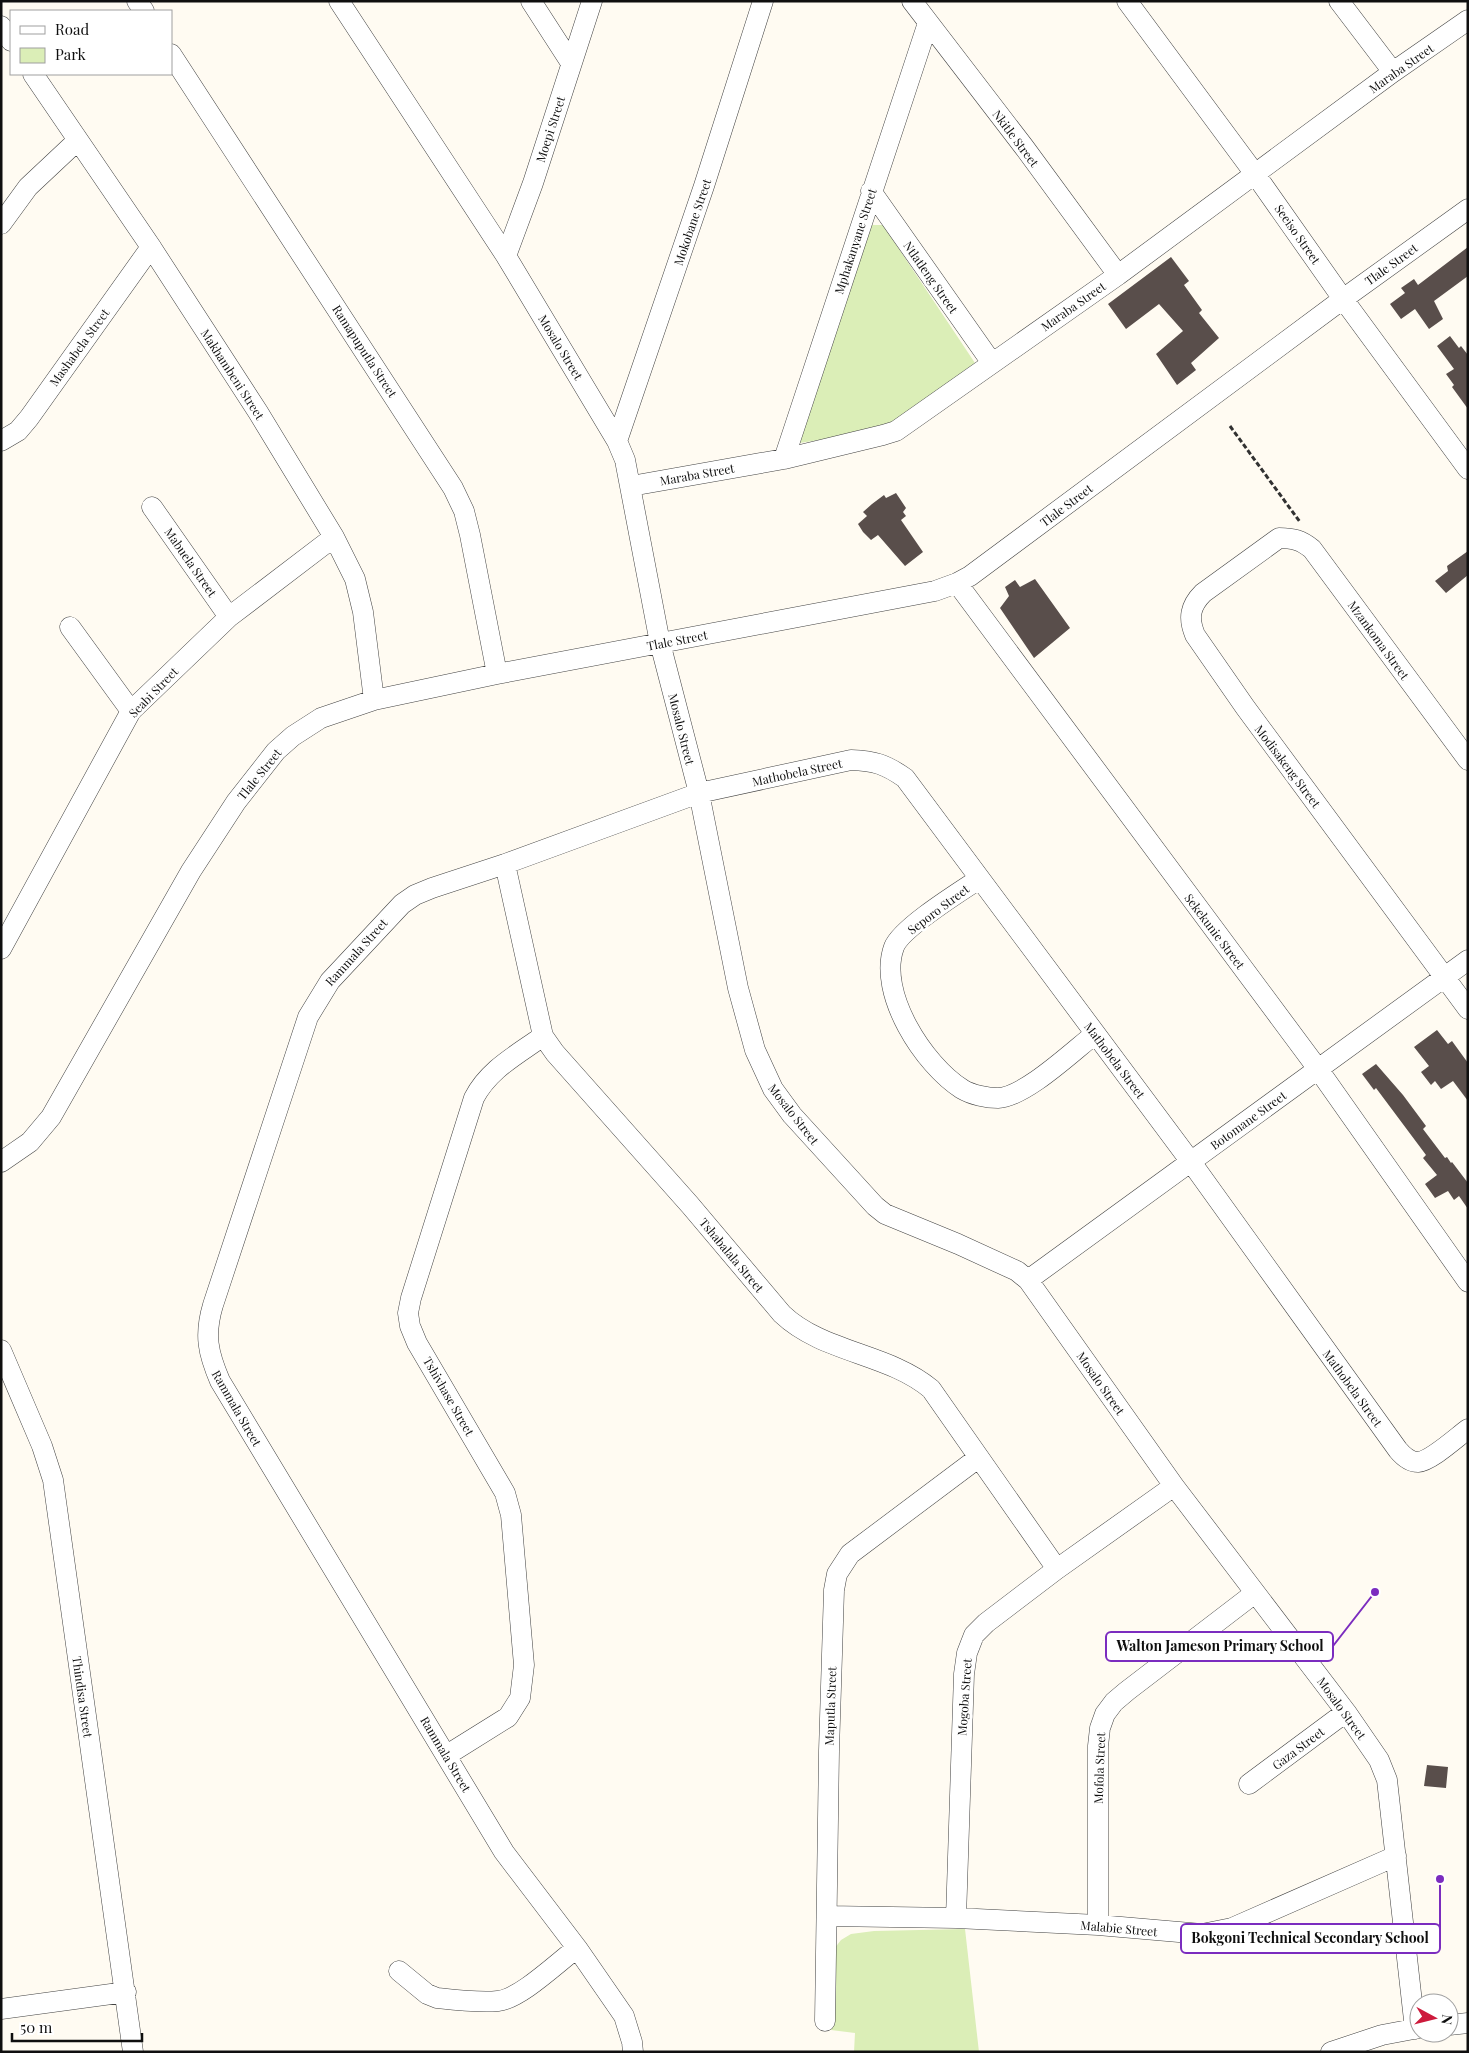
<svg xmlns="http://www.w3.org/2000/svg" width="1469" height="2053" font-family="'Playfair Display',serif">
<style>
.green{fill:#dbeeb7}
.building{fill:#594e4b}
.lines{fill:none;stroke-linecap:round;stroke-linejoin:round}
.minor-casing{stroke:#424242;stroke-width:21}
.path{stroke:#313131;stroke-width:3;stroke-dasharray:5 2.5;stroke-linecap:butt}
.minor{stroke:#fff;stroke-width:20}
.labels{text-anchor:middle;dominant-baseline:central;stroke-width:5;stroke-linejoin:round;paint-order:stroke}
.street-label{font-size:12px;fill:#0f0f0f;stroke:#fff}
.leader{fill:none;stroke:#7b2cbf;stroke-width:2}
.callout-dot{fill:#7b2cbf;stroke:#fff;stroke-width:2}
.callout{fill:#fff;stroke:#7b2cbf;stroke-width:2}
.callout-label{font-size:14px;text-anchor:middle;font-weight:bold;fill:#0f0f0f}
</style>
<rect width="100%" height="100%" fill="#fffbf2"/>
<path class="green" d="M869 225H883L975 363 881 431 799 443Z
M965 1929 979 2052H854L855 2033 831 2030V1963L834 1949 841 1940 851 1934 874 1931Z"/>
<path class="building" d="M1468 247V276L1434 301 1443 319 1429 329 1415 309 1401 319 1390 304 1405 293 1401 288 1414 279 1418 285Z
M1171 257 1189 281 1184 285 1202 310 1199 313 1219 338 1191 363 1196 370 1177 385 1156 354 1183 331 1159 304 1126 329 1108 304Z
M1450 336 1459 348 1461 346 1468 355V409L1452 387 1454 385 1446 374 1454 369 1437 346Z
M896 493 906 508 903 512 906 516 901 520 923 552 905 566 878 535 871 540 863 532 858 524 867 516 863 512 872 504 884 495 886 498Z
M1468 551V575L1446 593 1435 581 1448 571 1447 566Z
M1035 579 1070 628 1034 658 1000 608 1009 596 1005 587 1015 580 1020 587Z
M1437 1030 1448 1044 1452 1041 1468 1063V1101L1453 1081 1441 1089 1435 1081 1431 1085 1421 1072 1429 1066 1414 1047Z
M1376 1064 1403 1095 1426 1126 1423 1129 1445 1158 1447 1157 1451 1163 1452 1162 1468 1183V1209L1459 1196 1454 1200 1448 1191 1435 1198 1425 1184 1437 1175 1423 1158 1426 1155 1376 1088 1374 1090 1362 1074Z
M1427 1765 1448 1767 1446 1788 1424 1786Z"/>
<g class="lines">
<g class="minor-casing">
<path id="minor" d="M137 1 144 11
M339 1 506 256 617 441 625 460 660 643 699 793 738 988 755 1050 773 1089 792 1115 875 1206 885 1214 958 1244 1017 1271 1028 1280 1174 1486 1346 1712 1379 1760 1387 1780 1415 2029
M531 1 571 63
M912 1 1024 147 1118 275
M1127 1 1255 174 1343 299 1468 469
M1339 1 1393 72
M1 26 11 41
M171 54 453 488 464 511 470 535 497 674
M33 74 151 247 258 412 334 537 355 579 363 612 374 700
M871 191 992 363
M1 224 28 187 77 141
M506 256 533 183 592 1
M1 441 18 431 29 418 151 247
M617 441 704 186 763 1
M784 459 928 23
M631 486 784 459 883 435 896 431 1118 275 1393 72 1468 20
M152 507 229 617
M957 583 1318 1069 1468 1282
M70 627 131 711
M1468 760 1312 549C1301 540 1293 538 1279 538L1203 593C1190 606 1188 618 1195 635L1245 707 1468 1009
M505 864 543 1036 555 1053 690 1205 782 1314C823 1353 888 1353 931 1389L1057 1569
M979 879C961 891 901 928 894 947 877 993 924 1065 962 1089 972 1095 987 1098 998 1098 1025 1097 1073 1051 1095 1034
M1 949 131 711 229 617 334 537
M1 1162 30 1142 51 1117 191 871 236 802 276 751 293 736 321 718 374 700 497 674 935 591 957 583 970 576 1343 299 1468 209
M1028 1280 1468 960
M1 1350 42 1446 53 1480 133 2052
M447 1755 508 1717 520 1698 524 1665 511 1515 505 1493 417 1343 410 1326 408 1313 411 1298 474 1098C489 1069 517 1055 543 1036
M1249 1784 1346 1712
M827 1916 956 1918 1098 1925 1202 1934 1232 1928 1396 1856
M956 1918 964 1674 967 1653 974 1635 986 1623 1057 1569 1174 1486
M1098 1925V1746L1100 1728 1105 1714 1114 1702 1127 1691 1255 1593
M399 1971 427 1994 437 1998C455 2000 480 2003 498 2001 520 1999 558 1962 577 1948
M1 2009 126 1992
M825 2021 829 1751 834 1590 837 1574 850 1554 978 1458
M1449 2025 1468 2023
M633 2052 632 2042 624 2016 577 1948 504 1852 220 1381C208 1353 204 1335 213 1305L308 1017 330 981 402 904 415 895 432 888 505 864 699 793 851 760C875 761 885 764 905 778L1191 1162 1398 1450C1403 1456 1409 1462 1418 1462 1431 1461 1457 1437 1468 1429
M1331 2052 1382 2035 1419 2028"/>
</g>
<path class="path" d="M1230 426 1300 522"/>
<use href="#minor" class="minor"/>
</g>
<g class="labels">
<g class="street-label">
<text transform="translate(1401 68) rotate(-35)">Maraba Street</text>
<text transform="translate(550 129) rotate(-72)">Moepi Street</text>
<text transform="translate(1016 138) rotate(53)">Nkitle Street</text>
<text transform="translate(692 222) rotate(-71)">Mokobane Street</text>
<text transform="translate(1298 234) rotate(55)">Seeiso Street</text>
<text transform="translate(855 241) rotate(-72)">Mphakanyane Street</text>
<text transform="translate(1391 264) rotate(-36)">Tlale Street</text>
<text transform="translate(931 277) rotate(55)">Ntlatleng Street</text>
<text transform="translate(1073 306) rotate(-35)">Maraba Street</text>
<text transform="translate(79 347) rotate(-54)">Mashabela Street</text>
<text transform="translate(561 347) rotate(59)">Mosalo Street</text>
<text transform="translate(365 351) rotate(57)">Ramapuputla Street</text>
<text transform="translate(233 374) rotate(57)">Makhambeni Street</text>
<text transform="translate(697 474) rotate(-10)">Maraba Street</text>
<text transform="translate(1066 505) rotate(-37)">Tlale Street</text>
<text transform="translate(191 562) rotate(55)">Mabuela Street</text>
<text transform="translate(677 640) rotate(-11)">Tlale Street</text>
<text transform="translate(1379 640) rotate(54)">Mzankoma Street</text>
<text transform="translate(153 692) rotate(-46)">Seabi Street</text>
<text transform="translate(682 729) rotate(76)">Mosalo Street</text>
<text transform="translate(1288 766) rotate(53)">Modisakeng Street</text>
<text transform="translate(797 772) rotate(-12)">Mathobela Street</text>
<text transform="translate(259 774) rotate(-51)">Tlale Street</text>
<text transform="translate(938 909) rotate(-37)">Seporo Street</text>
<text transform="translate(1215 931) rotate(53)">Sekekunie Street</text>
<text transform="translate(356 952) rotate(-48)">Rammala Street</text>
<text transform="translate(1115 1060) rotate(53)">Mathobela Street</text>
<text transform="translate(794 1114) rotate(52)">Mosalo Street</text>
<text transform="translate(1248 1120) rotate(-36)">Botomane Street</text>
<text transform="translate(732 1255) rotate(50)">Tshabalala Street</text>
<text transform="translate(1101 1383) rotate(55)">Mosalo Street</text>
<text transform="translate(1353 1388) rotate(54)">Mathobela Street</text>
<text transform="translate(449 1396) rotate(60)">Tshivhase Street</text>
<text transform="translate(237 1408) rotate(60)">Rammala Street</text>
<text transform="translate(83 1697) rotate(82)">Thindisa Street</text>
<text transform="translate(964 1697) rotate(-86)">Mogoba Street</text>
<text transform="translate(830 1706) rotate(-88)">Maputla Street</text>
<text transform="translate(1342 1708) rotate(54)">Mosalo Street</text>
<text transform="translate(1298 1748) rotate(-37)">Gaza Street</text>
<text transform="translate(446 1754) rotate(59)">Rammala Street</text>
<text transform="translate(1099 1768) rotate(-88)">Mofola Street</text>
<text transform="translate(1119 1928) rotate(5)">Malabie Street</text>
</g>
</g>
<path class="leader" d="M1375 1592L1333 1646M1440 1879L1440 1938"/>
<g class="callout-dot">
<circle cx="1375" cy="1592" r="5"/>
<circle cx="1440" cy="1879" r="5"/>
</g>
<g class="callout">
<rect x="1106" y="1632" width="227" height="29" rx="5"/>
<rect x="1181" y="1924" width="259" height="29" rx="5"/>
</g>
<g class="callout-label">
<text x="1220" y="1651">Walton Jameson Primary School</text>
<text x="1310" y="1943">Bokgoni Technical Secondary School</text>
</g>
<rect width="1469" height="2053" fill="none" stroke="#0f0f0f" stroke-width="5"/>
<rect x="10" y="10" width="162" height="65" fill="#ffffff" stroke="#9f9f9f"/>
<rect x="20" y="26" width="25" height="8" fill="#ffffff" stroke="#9f9f9f"/>
<text x="55" y="35" font-size="15" fill="#0f0f0f">Road</text>
<rect x="20" y="48" width="25" height="15" fill="#dbeeb7" stroke="#9f9f9f"/>
<text x="55" y="60" font-size="15" fill="#0f0f0f">Park</text>
<g transform="translate(1434 2018) rotate(97)"><circle r="24" fill="#ffffff" stroke="#9f9f9f"/>
<path d="M0-4L9 19L0 12L-9 19Z" fill="#cd1a3c"/>
<text y="-8" font-size="14" font-weight="bold" text-anchor="middle" fill="#0f0f0f">N</text>
</g>
<path d="M12 2033v8h130v-8" fill="none" stroke="#0f0f0f" stroke-width="2.5"/>
<text x="20" y="2033" font-size="15" fill="#0f0f0f" stroke="#ffffff" stroke-width="4" paint-order="stroke">50 m</text>
</svg>
